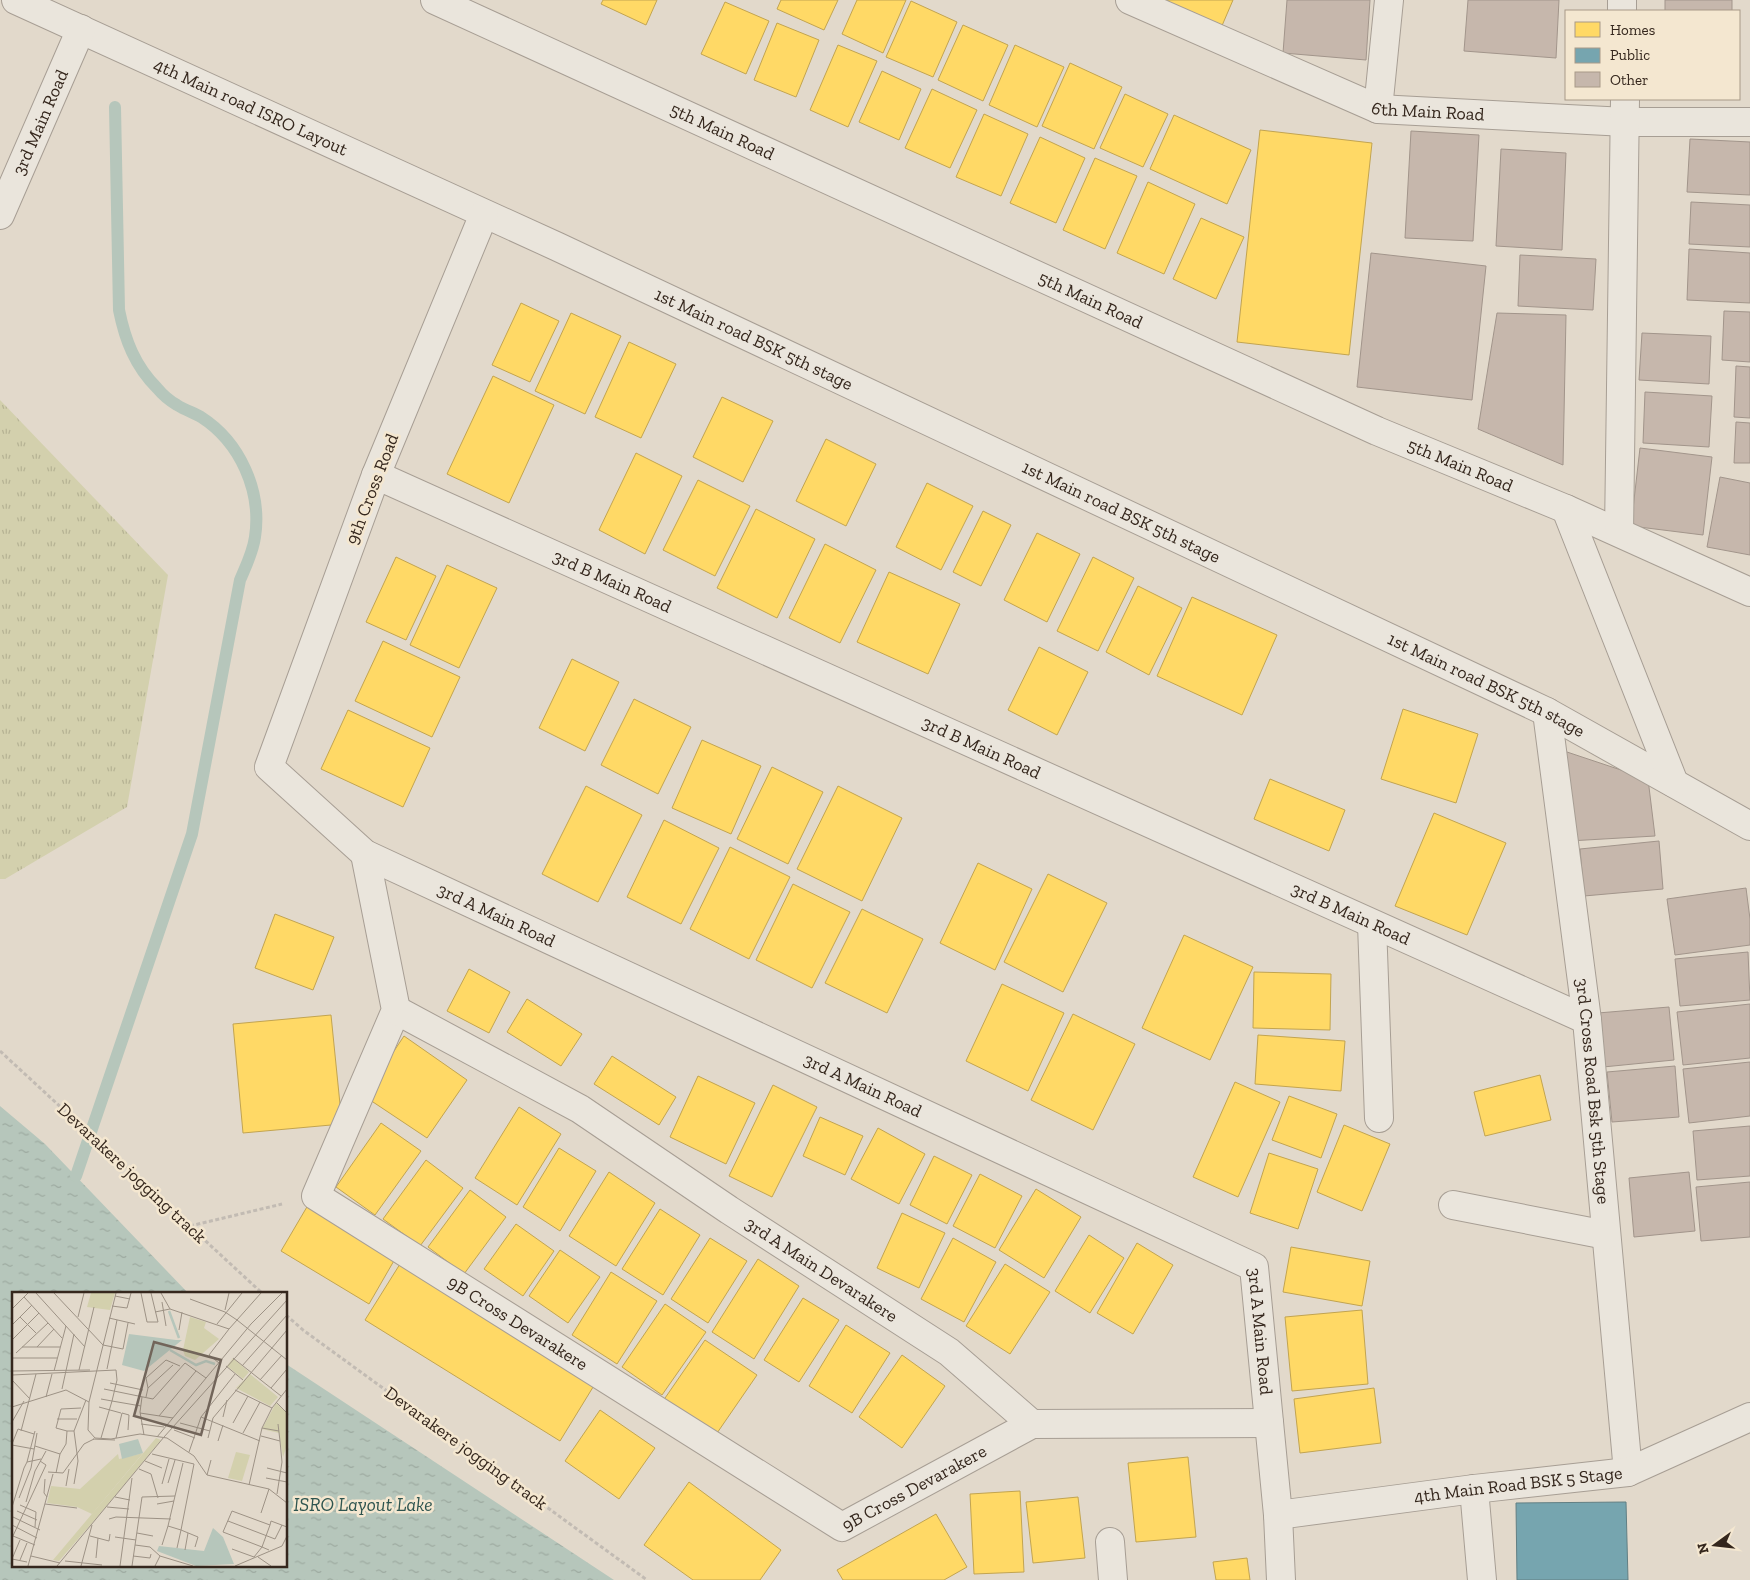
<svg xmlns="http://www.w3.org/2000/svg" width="1750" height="1580" font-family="'Zilla Slab',serif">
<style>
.grass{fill:url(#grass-tufts)}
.water{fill:url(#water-ripples)}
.homes{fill:#ffd966;stroke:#c2a450}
.public{fill:#76a5af;stroke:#627f83}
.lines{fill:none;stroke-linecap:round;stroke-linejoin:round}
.stream{stroke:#b6c6bb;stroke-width:12}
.building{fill:#c6b7ac;stroke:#a2958b}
.minor-casing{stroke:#a79e94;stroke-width:30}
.path{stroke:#c2bbb3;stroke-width:3;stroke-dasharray:4 2.5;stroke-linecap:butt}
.minor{stroke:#eae5dc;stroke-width:28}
.labels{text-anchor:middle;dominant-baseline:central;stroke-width:5;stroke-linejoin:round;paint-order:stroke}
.street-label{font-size:18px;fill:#35271d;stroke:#f4e7d0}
.water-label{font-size:19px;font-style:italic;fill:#2d544f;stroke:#f4e7d0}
.inset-river{fill:none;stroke:#b6c6bb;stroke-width:2.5}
.inset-road{fill:none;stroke:#9d9285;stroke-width:1}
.view{fill:#72655a;fill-opacity:0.15;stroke:#72655a;stroke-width:2.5}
.inset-edge{fill:none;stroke:#35271d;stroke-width:2.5}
</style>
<defs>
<pattern id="grass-tufts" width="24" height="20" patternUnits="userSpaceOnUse" patternTransform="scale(1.25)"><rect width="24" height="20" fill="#d3d0ad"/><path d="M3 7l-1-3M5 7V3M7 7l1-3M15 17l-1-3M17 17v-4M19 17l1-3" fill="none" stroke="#b6b394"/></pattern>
<pattern id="water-ripples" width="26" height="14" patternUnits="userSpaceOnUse" patternTransform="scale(1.25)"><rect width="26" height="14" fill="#b6c6bb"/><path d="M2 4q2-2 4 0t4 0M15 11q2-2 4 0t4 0" fill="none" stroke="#9daaa0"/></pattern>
</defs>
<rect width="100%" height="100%" fill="#e2d9cb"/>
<path class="grass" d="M0 400 168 575 127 807 5 879H0Z"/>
<path class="water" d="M0 1106 45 1144 189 1294H14V1566H286V1364L614 1580H0Z"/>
<path class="homes" d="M603 0H657L646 25 601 4Z
M781 0H838L824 30 777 9Z
M857 0H906L883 53 842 34Z
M1168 0H1233L1218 35 1164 10Z
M911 1 957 22 933 77 886 57Z
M725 2 769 21 746 74 701 54Z
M777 23 819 40 796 97 754 80Z
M963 25 1008 45 983 101 938 80Z
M838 45 877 61 848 127 810 110Z
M1015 45 1064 67 1037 127 989 105Z
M1070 63 1122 87 1094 149 1042 126Z
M882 71 921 89 899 140 859 122Z
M932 89 977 110 950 168 905 148Z
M1125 94 1168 114 1143 167 1100 148Z
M984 114 1028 134 1001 196 956 177Z
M1174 115 1251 150 1227 204 1150 169Z
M1260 130 1372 143 1349 355 1237 342Z
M1040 137 1085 158 1056 223 1010 203Z
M1095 158 1137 176 1105 249 1063 230Z
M1148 182 1195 204 1164 274 1117 253Z
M1201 218 1244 237 1216 299 1173 279Z
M521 303 559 321 530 382 492 365Z
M571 313 621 336 585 414 535 391Z
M629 342 676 364 641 438 595 417Z
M493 376 554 405 509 503 447 474Z
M722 397 773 421 743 482 693 457Z
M826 439 876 464 846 526 796 501Z
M636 453 682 476 645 554 599 530Z
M698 480 750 506 715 576 663 550Z
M927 483 973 506 941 570 896 547Z
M756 509 815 539 777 618 717 588Z
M983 511 1011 525 981 586 953 572Z
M1037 533 1080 554 1047 622 1004 600Z
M825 544 876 570 840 643 789 618Z
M396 557 436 576 406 640 366 622Z
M1093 557 1134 578 1098 651 1057 631Z
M447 565 497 588 459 668 410 645Z
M889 572 960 604 928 674 857 642Z
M1138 586 1182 608 1149 675 1106 652Z
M1192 597 1277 635 1242 715 1157 676Z
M383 641 460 677 432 737 355 701Z
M1039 647 1088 672 1057 735 1008 710Z
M572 659 619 682 585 751 539 728Z
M634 699 691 727 658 794 601 765Z
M1403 709 1478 734 1456 803 1381 779Z
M348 710 430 748 403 807 321 769Z
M702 740 761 766 731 834 672 808Z
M772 767 823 792 788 864 737 839Z
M1270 779 1345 810 1329 851 1254 819Z
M586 786 642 815 598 902 542 874Z
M838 786 902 818 862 901 797 869Z
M1434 813 1506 843 1467 935 1395 906Z
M664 820 719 848 681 924 627 897Z
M730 847 790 877 749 959 690 929Z
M978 863 1032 889 995 970 940 943Z
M1048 874 1107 903 1063 992 1004 962Z
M793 884 850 912 812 988 756 960Z
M862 909 923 939 887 1013 825 983Z
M275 914 334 937 313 990 255 968Z
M1184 935 1253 967 1210 1060 1142 1028Z
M469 969 510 992 489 1033 447 1011Z
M1254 972 1331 974 1330 1030 1253 1028Z
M1002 984 1064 1013 1028 1091 966 1061Z
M527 999 582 1034 561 1066 507 1032Z
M1073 1014 1135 1044 1093 1130 1031 1100Z
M331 1015 342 1124 243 1133 233 1024Z
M1258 1035 1345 1041 1341 1091 1255 1084Z
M404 1036 467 1080 427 1138 364 1096Z
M612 1056 676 1097 659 1125 594 1084Z
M1540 1075 1551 1120 1485 1136 1474 1092Z
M698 1076 755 1103 726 1164 670 1137Z
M1235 1082 1280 1102 1238 1197 1193 1177Z
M773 1085 817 1107 772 1197 729 1176Z
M1289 1096 1337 1114 1321 1158 1272 1140Z
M519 1107 561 1134 517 1205 475 1178Z
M820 1117 863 1136 845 1175 803 1156Z
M381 1123 421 1151 375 1215 336 1187Z
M1344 1125 1390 1144 1362 1211 1317 1192Z
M878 1128 925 1154 899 1204 851 1179Z
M559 1148 596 1171 560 1231 523 1207Z
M1269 1153 1318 1169 1298 1229 1250 1213Z
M934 1156 972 1175 947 1224 910 1205Z
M426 1160 463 1188 420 1246 383 1219Z
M609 1172 655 1203 616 1266 569 1236Z
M980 1174 1022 1196 995 1248 953 1226Z
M1036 1189 1081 1217 1044 1278 999 1250Z
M470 1190 506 1217 464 1274 428 1247Z
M311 1200 399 1252 369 1304 281 1251Z
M660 1209 700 1235 663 1295 622 1269Z
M902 1213 945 1233 919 1288 877 1268Z
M516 1224 554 1251 523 1296 484 1269Z
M1089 1235 1124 1258 1090 1313 1055 1291Z
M710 1238 747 1261 708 1323 671 1299Z
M953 1238 996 1262 964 1322 921 1299Z
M1137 1243 1173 1265 1133 1334 1097 1313Z
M1291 1247 1370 1261 1362 1306 1283 1292Z
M560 1250 600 1277 568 1323 529 1296Z
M405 1256 598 1379 560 1441 365 1320Z
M758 1259 799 1286 754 1359 712 1332Z
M1005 1264 1050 1292 1010 1354 966 1326Z
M611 1272 657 1301 617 1364 572 1335Z
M803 1298 839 1320 799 1382 764 1360Z
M665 1304 706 1332 662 1395 622 1367Z
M1362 1310 1368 1384 1292 1391 1285 1317Z
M846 1325 890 1353 852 1413 809 1386Z
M705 1340 757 1375 715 1436 663 1401Z
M902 1355 945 1386 902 1448 859 1417Z
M1374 1388 1381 1443 1300 1453 1294 1399Z
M600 1410 655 1448 619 1499 565 1461Z
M1188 1457 1196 1537 1136 1542 1128 1463Z
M689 1482 781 1550 760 1580H693L644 1545Z
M1020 1491 1024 1572 974 1574 970 1494Z
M1078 1497 1085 1558 1033 1563 1026 1502Z
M936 1514 967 1567 944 1580H843L837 1570Z
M1247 1558 1250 1580H1216L1213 1562Z"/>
<path class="public" d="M1626 1502 1628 1580H1517L1516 1503Z"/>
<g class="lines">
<path class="stream" d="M76 1176 192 834 240 580C246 566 253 552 255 537 262 491 240 442 201 417 194 413 185 410 177 405 170 401 162 394 157 388 135 366 125 340 119 310L115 107"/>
</g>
<path class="building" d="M1287 0H1370L1366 60 1283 53Z
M1468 0H1559L1556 58 1464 51Z
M1665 0H1732V11H1665Z
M1411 131 1479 135 1473 241 1405 238Z
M1690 139 1750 142V195L1687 192Z
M1501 149 1566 153 1562 250 1496 246Z
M1691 202 1750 205V247L1689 244Z
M1689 249 1750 253V303L1687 300Z
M1371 253 1486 266 1472 400 1357 387Z
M1520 255 1596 259 1593 310 1518 306Z
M1724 311 1750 312V362L1722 360Z
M1497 313 1566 315 1563 465 1478 429Z
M1642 333 1711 336 1709 384 1639 380Z
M1736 366 1750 367V418L1734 417Z
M1645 392 1712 396 1709 447 1643 443Z
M1736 422 1750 423V463H1734Z
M1640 448 1712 457 1703 535 1631 526Z
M1720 477 1750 483V555L1707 547Z
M1564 751 1648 779 1655 836 1569 841Z
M1659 841 1663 889 1584 896 1580 849Z
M1746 888 1750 919V945L1675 955 1667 899Z
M1748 952 1750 1000 1680 1006 1675 959Z
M1750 1004V1058L1683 1065 1677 1012Z
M1669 1007 1674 1060 1603 1067 1598 1013Z
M1750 1062V1116L1689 1123 1683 1069Z
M1675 1066 1679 1117 1612 1122 1607 1072Z
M1750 1126V1176L1697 1180 1693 1131Z
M1689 1172 1695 1231 1634 1237 1629 1178Z
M1750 1182V1237L1701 1241 1696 1187Z"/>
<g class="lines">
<g class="minor-casing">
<g id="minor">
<path id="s1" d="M16 0 558 247 1547 712 1750 826"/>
<path id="s2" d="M435 0 1377 431 1566 509 1750 592"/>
<path id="s3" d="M1130 0 1378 109 1626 122H1750"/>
<path d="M1622 0V11"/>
<path d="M1378 109 1389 0"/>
<path id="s4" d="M484 214 376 475 269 767 365 854 1254 1267 1278 1515 1281 1580"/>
<path id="s5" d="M0 215 81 29"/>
<path id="s6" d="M376 475 1587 1020"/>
<path d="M1566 509 1674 783"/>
<path d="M1619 532 1625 99"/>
<path id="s7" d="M1547 712 1587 1020 1628 1472"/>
<path id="s8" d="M365 854 396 1010 316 1196 842 1527 1032 1424"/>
<path d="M1372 924 1379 1118"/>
<path id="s9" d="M396 1010 580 1109 729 1210 949 1352 1032 1424 1269 1423"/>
<path d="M1453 1205 1606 1235"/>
<path d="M1474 1489 1482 1580"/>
<path id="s10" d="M1278 1515 1474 1489 1628 1472 1750 1417"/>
<path d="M1110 1542 1113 1580"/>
</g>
</g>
<path class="path" d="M0 1051 263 1294
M190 1226 282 1204
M286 1315 303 1330 647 1580"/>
<use href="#minor" class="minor"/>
</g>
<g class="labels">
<g class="street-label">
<text stroke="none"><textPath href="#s1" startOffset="258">4th Main road ISRO Layout</textPath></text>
<text stroke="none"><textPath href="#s3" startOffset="321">6th Main Road</textPath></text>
<text stroke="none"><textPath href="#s5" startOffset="101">3rd Main Road</textPath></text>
<text stroke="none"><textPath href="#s2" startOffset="316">5th Main Road</textPath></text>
<text stroke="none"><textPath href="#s2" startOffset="721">5th Main Road</textPath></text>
<text stroke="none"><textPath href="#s1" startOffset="812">1st Main road BSK 5th stage</textPath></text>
<text stroke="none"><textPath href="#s2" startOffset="1126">5th Main Road</textPath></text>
<text transform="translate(372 489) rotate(-69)">9th Cross Road</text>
<text stroke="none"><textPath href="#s1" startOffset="1218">1st Main road BSK 5th stage</textPath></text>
<text stroke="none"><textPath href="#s6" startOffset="259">3rd B Main Road</textPath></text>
<text stroke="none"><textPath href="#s1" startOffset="1622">1st Main road BSK 5th stage</textPath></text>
<text stroke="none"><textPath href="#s6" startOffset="664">3rd B Main Road</textPath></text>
<text stroke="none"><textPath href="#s6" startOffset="1069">3rd B Main Road</textPath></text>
<text stroke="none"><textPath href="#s4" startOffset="868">3rd A Main Road</textPath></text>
<text stroke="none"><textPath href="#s4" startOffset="1272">3rd A Main Road</textPath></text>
<text stroke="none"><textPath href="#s7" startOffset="382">3rd Cross Road Bsk 5th Stage</textPath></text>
<text transform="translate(132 1173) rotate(43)">Devarakere jogging track</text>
<text stroke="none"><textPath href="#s9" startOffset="499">3rd A Main Devarakere</textPath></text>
<text stroke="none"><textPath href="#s8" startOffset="600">9B Cross Devarakere</textPath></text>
<text stroke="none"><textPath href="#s4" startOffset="1768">3rd A Main Road</textPath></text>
<text transform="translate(466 1448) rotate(36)">Devarakere jogging track</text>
<text stroke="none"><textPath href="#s8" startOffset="1065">9B Cross Devarakere</textPath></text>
<text stroke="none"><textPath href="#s10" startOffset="242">4th Main Road BSK 5 Stage</textPath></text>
</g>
<g class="water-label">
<text x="363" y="1504">ISRO Layout Lake</text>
</g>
</g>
<g transform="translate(12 1292)">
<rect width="275" height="275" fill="#e2d9cb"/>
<path d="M79 1H103L98 18 75 15ZM178 25 194 30 192 36 207 47 183 68 173 64 171 58ZM131 161 80 222 65 215 35 211 39 194 68 197 106 162 107 167Z" fill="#d3d0ad"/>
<path d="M221 66 237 80 231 87 215 74ZM238 82 266 105 258 114 224 96ZM264 111 275 121V153L271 165 267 141 250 137ZM144 146 149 148 87 223 47 269 41 268ZM224 160 238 163 230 189 216 186Z" fill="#d3d0ad"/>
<path d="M117 42 164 48H170L132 79 110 73ZM126 147 131 161 110 167 107 152ZM201 236 211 245 222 272 184 274 145 259 147 254 192 259Z" fill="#b6c6bb"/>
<path class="inset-river" d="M157 19 167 46M158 58 184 73 194 69 203 72"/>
<path class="inset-road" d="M24 1 73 55M42 1 91 53 111 57 116 31M129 1 135 30H146L139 1M149 1 158 17 217 37 225 28 213 20 178 7M249 1 225 28 275 68M103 4 118 7M12 5 50 46M150 10 154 34M100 14 115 16 119 1M0 17 16 1M213 18 217 1M143 20 158 17M8 25 24 41M66 25 72 1M97 26 123 32M205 32 230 1M0 33 20 13M167 38 170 20M0 48 27 21M10 55H48M25 55 42 37M4 61 36 31M0 66H45M221 66 269 104M207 71 197 63 217 37M214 74 231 88M230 74 275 23M95 77 105 28M67 78 82 15M0 79 78 78M42 79 54 34M0 83 104 78 105 88 100 109 89 107M0 88 18 107M248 88 270 63M98 91 131 98M136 96 134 86 154 68 168 74M259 96 275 77M50 97 62 42M92 97 141 107 173 71 194 86M223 98 260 116M34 105 40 82M130 105 128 120 132 143M134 105 136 96 161 73M77 110 104 1M264 110 275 121M0 115 54 98 77 110 76 138 83 146 99 147 128 142 155 146 182 164 195 183 257 197 275 211M87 115 109 121M128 121 161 126M147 124 184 79M189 125 248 149M211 125 215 108M45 127H65M0 130 12 109M168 131 198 139M221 131 236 104M129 132 152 135M266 132 268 149M250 136 267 139M162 138 183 146M9 139 24 82M55 139 44 136 49 117 69 116M62 139 66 169 62 192M231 141 248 110M249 144 268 149 270 170 265 202M145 145 239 32 270 1M89 146 100 109 129 114M104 146 110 121 117 123 116 138M196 146 201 126 275 38M81 147 103 148M206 149 211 133M0 152 6 137 22 142M0 153 22 157M23 154 48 162 44 181M177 160 189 125 223 82M48 162 54 152 55 139H62L74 108M140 162 182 172M133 169 150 176M15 170 23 139M255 176 275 181M127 177 139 182 146 206M36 180 51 181 72 152 82 147M195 183 199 168M254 186 275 190M33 187 32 201 35 205M156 191 163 168M150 192 157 167M237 193 250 136 260 116 275 97M54 194 57 177M163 204 156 234 169 238 182 172M103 205 118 208M7 206 19 176 25 141M14 210 23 179 34 159M33 212 65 216M145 212 162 209M8 213 24 220 23 235M0 215 12 176 15 170 29 167M95 215 117 217M5 219 25 228M249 221 257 197M1 225 28 238M97 227 104 225 159 227M216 229 263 247 270 233M0 233 25 246M125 241 141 244M1 244 23 253M78 244 97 249 98 242M103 245 124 248M0 246 34 173 28 169M8 248 0 267 15 270M123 253 138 255 148 264M150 253 156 234M165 256 169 238 186 245 183 255M220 257 242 265 250 255 211 240 220 219 258 233 259 229 275 235M173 258 176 241M257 258 250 255 258 233M19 264 48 271M121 264 138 266 139 262M246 265 259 274M84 266 86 246M8 268 15 251M53 269 90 273M16 274 41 182M45 274 152 145 275 8M69 274 80 233M108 274 120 186M120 274 130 205 163 204 171 171M143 274 148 264 181 274M223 274 270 254 275 244"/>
<path class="view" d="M142 50 209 68 189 143 122 124Z"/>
<rect width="275" height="275" class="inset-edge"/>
</g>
<rect x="1565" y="10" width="175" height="90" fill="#f4e7d0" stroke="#a89a88"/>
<rect x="1575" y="22" width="25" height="15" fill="#ffd966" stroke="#a89a88"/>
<text x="1610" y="35" font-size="15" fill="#35271d">Homes</text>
<rect x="1575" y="48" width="25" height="15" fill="#76a5af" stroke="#a89a88"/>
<text x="1610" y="60" font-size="15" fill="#35271d">Public</text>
<rect x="1575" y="72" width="25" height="15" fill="#c6b7ac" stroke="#a89a88"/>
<text x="1610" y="85" font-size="15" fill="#35271d">Other</text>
<g transform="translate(1715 1545) rotate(255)" stroke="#f4e7d0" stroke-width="4" paint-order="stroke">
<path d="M0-4L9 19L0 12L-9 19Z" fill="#35271d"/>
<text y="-8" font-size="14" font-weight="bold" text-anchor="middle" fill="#35271d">N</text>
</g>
</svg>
